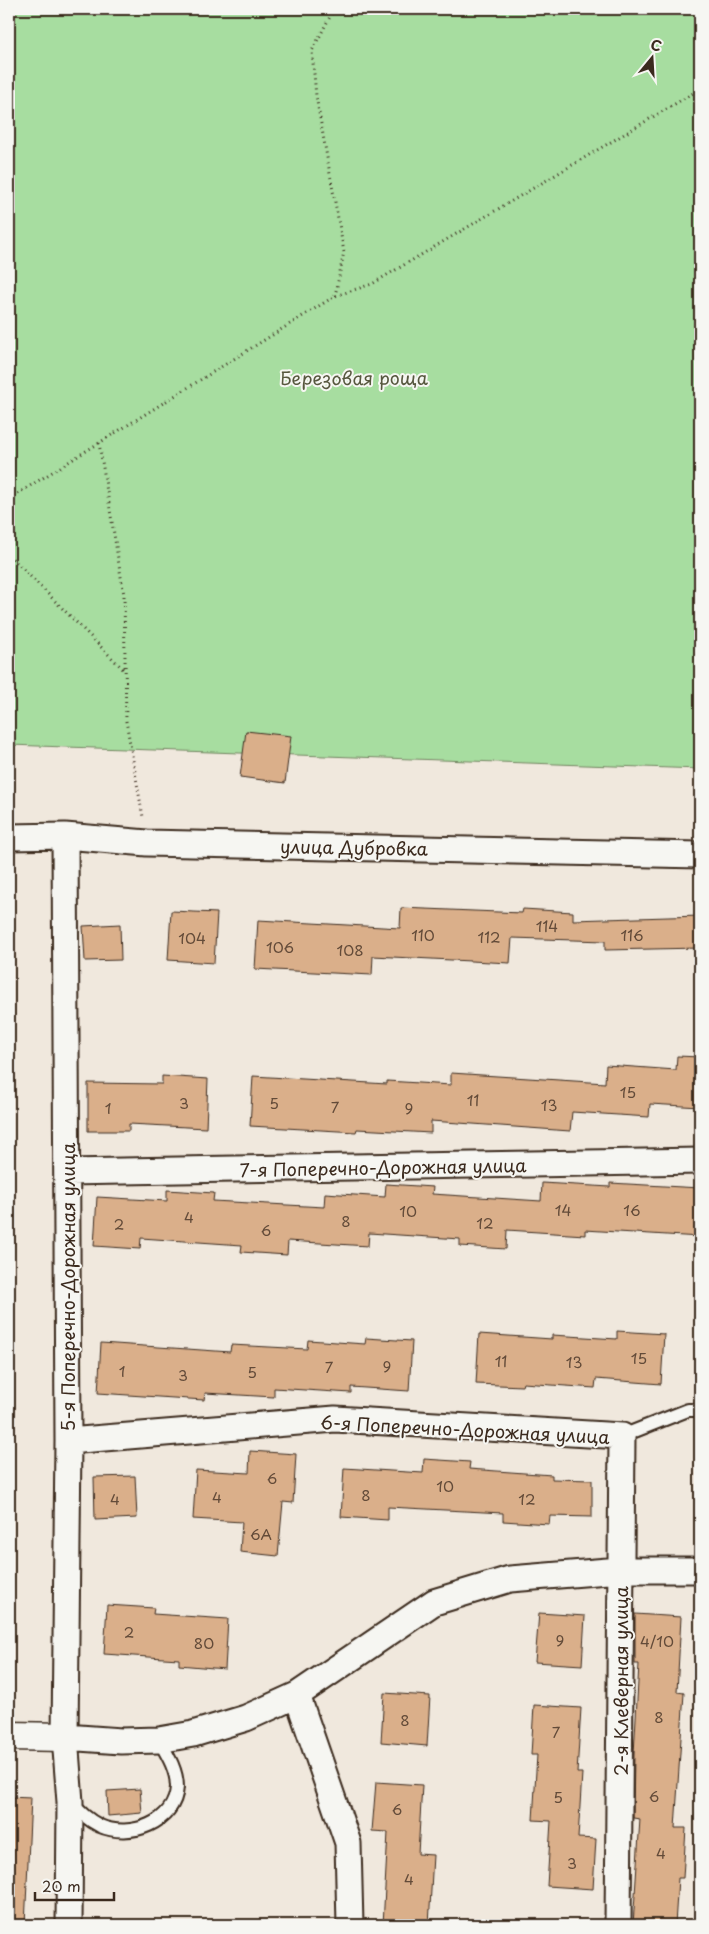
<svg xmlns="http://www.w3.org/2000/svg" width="709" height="1934" font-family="'Playpen Sans',sans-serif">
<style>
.green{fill:#a7dda0;stroke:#71845f}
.building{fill:#daaf8a;stroke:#3b2a1e}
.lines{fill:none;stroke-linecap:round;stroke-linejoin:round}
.lane-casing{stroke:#3b2a1e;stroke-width:16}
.street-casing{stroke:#3b2a1e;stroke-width:29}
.secondary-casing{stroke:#3b2a1e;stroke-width:31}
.path{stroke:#3b2a1e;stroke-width:3;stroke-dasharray:1 4;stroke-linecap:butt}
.lane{stroke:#f6f6f2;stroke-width:12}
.street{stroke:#f6f6f2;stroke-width:25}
.secondary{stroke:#f6f6f2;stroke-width:28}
.labels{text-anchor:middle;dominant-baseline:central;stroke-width:4;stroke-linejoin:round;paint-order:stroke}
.number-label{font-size:15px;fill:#634b39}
.park-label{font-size:18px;fill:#56573e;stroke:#f6f6f2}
.street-label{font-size:18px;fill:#3b2a1e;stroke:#f6f6f2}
</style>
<rect width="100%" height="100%" fill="#f0e8dd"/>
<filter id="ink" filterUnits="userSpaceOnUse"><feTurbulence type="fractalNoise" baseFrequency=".02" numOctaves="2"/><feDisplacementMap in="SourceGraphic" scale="10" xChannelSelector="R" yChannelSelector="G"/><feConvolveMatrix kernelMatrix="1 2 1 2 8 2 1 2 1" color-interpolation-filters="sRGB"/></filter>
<g filter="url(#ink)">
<path class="green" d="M9 9H700V769L9 745Z"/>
<path class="building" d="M246 731 291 736 285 783 240 777Z
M401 908 522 913 523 909 573 912V920L700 916V948L605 950V941L512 938 510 963 373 956 372 975 255 969 258 920 400 928Z
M171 911 217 913 214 963 168 960Z
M120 924 121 960 85 961 83 926Z
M677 1056 700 1057V1107L650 1104 649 1117 572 1112 570 1131 431 1121V1133L357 1129 356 1132 250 1126 253 1076 387 1084V1081L451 1085V1073L605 1083 606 1065 676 1070Z
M162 1076 208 1079 206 1128 129 1124V1131H88V1083L162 1084Z
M542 1183 610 1187V1183L700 1188V1237L585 1230V1235L507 1230 506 1249 460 1246V1239L369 1233 368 1246 288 1241 287 1255 241 1252 242 1245 141 1238 140 1249 94 1246 97 1197 167 1201V1190L214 1193 213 1201 324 1207 325 1193 385 1197 386 1184 433 1187 432 1194 541 1201Z
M617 1331 664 1334 661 1384 596 1379 595 1388 523 1383 522 1386 476 1384 479 1334 552 1339V1335L617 1339Z
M366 1338 412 1341 409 1391 351 1387V1393L274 1388V1397L205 1393 204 1400 98 1393 101 1343 230 1352 231 1345 307 1349 308 1340 365 1344Z
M250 1451 296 1454 293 1503 283 1502 278 1556 240 1552 242 1522 193 1519 196 1470 249 1473Z
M424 1459 470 1462 469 1469 552 1475V1479L592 1480V1517L550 1516 549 1524 503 1521V1513L388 1507V1520L341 1517 344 1468 423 1473Z
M135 1476 137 1518 95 1520 94 1477Z
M107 1605 154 1608 153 1614 228 1619 225 1669 179 1665V1659L104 1654Z
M539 1613 585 1616 582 1665 535 1662Z
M635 1614 681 1617 677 1692 684 1693 675 1828H686L683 1878H678L675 1925H633L640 1819 633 1818 634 1754 639 1664H635Z
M384 1693 430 1696 427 1746 381 1742Z
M534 1705 581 1708 577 1773H582L578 1838 596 1839 593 1889 547 1886 551 1821 533 1820 537 1755H531Z
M376 1782 422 1785 418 1854 433 1855 429 1925H383L388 1832 372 1831Z
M140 1789 142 1813 108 1816 107 1791Z
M9 1797 31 1798 25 1925 9 1924Z"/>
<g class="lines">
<g class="lane-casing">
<path id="lane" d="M622 1436 688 1410H700
M70 1802C80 1812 88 1820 100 1826 130 1839 175 1823 177 1787 177 1770 167 1754 159 1740"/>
</g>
<g class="street-casing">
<path id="street" d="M65 836 68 1441 65 1737 70 1802 69 1925
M9 837 65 836 147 843 700 855
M67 1172 700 1161
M68 1441 335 1419 622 1436 618 1925
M297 1695 348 1843 350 1925
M65 1737 121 1741 159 1740 193 1734 246 1718 297 1695 434 1602 510 1579 620 1570H700"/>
</g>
<g class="secondary-casing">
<path id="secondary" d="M9 1736 65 1737"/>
</g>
<path class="path" d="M334 9 312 51 316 96 344 252 335 296
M99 443 124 595 126 721 143 817
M9 499 335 296 372 284 700 89
M9 555 125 671"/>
<use href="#lane" class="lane"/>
<use href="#street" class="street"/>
<use href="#secondary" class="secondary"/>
</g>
</g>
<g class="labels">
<g class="number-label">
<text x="547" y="925">114</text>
<text x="423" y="934">110</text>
<text x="632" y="934">116</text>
<text x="489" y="936">112</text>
<text x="192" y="937">104</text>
<text x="280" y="946">106</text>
<text x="350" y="949">108</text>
<text x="628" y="1091">15</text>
<text x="473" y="1099">11</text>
<text x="184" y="1102">3</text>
<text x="274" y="1102">5</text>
<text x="549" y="1104">13</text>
<text x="335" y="1106">7</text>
<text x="108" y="1107">1</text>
<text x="409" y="1107">9</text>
<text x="563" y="1209">14</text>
<text x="632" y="1209">16</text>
<text x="408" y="1210">10</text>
<text x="189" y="1216">4</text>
<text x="346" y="1220">8</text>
<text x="485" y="1222">12</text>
<text x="119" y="1223">2</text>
<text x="266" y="1229">6</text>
<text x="639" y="1357">15</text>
<text x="501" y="1360">11</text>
<text x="574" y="1361">13</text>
<text x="387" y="1365">9</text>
<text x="329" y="1366">7</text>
<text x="122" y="1370">1</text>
<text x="252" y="1371">5</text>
<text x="183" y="1374">3</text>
<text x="272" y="1477">6</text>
<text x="445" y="1485">10</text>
<text x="366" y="1494">8</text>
<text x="217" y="1496">4</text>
<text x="115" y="1498">4</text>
<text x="527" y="1498">12</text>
<text x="261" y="1533">6А</text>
<text x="129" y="1631">2</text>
<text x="560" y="1639">9</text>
<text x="657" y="1640">4/10</text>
<text x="204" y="1642">80</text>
<text x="659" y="1716">8</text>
<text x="405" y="1719">8</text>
<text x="556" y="1731">7</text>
<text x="654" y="1795">6</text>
<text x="558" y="1796">5</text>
<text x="397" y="1808">6</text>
<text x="661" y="1852">4</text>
<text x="572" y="1862">3</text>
<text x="409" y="1878">4</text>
</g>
<g class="park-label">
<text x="354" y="377">Березовая роща</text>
</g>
<g class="street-label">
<text transform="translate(354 847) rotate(1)">улица Дубровка</text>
<text transform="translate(383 1167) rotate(-1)">7-я Поперечно-Дорожная улица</text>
<text transform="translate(67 1287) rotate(-90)">5-я Поперечно-Дорожная улица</text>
<text transform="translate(465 1429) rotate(3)">6-я Поперечно-Дорожная улица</text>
<text transform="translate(620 1681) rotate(-90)">2-я Клеверная улица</text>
</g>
</g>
<rect width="709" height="1934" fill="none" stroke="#f6f6f2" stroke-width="30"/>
<rect x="15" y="15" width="679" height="1904" fill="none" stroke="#3b2a1e" stroke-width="2" filter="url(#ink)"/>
<g transform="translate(652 58) rotate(18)" stroke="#f6f6f2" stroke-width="4" paint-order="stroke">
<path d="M0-4L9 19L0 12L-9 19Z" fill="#3b2a1e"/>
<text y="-8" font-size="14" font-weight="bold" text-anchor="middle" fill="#3b2a1e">С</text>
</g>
<path d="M35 1892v8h79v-8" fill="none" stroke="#3b2a1e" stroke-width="2.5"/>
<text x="42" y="1892" font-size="15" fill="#3b2a1e" stroke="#f6f6f2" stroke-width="4" paint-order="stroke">20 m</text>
</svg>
